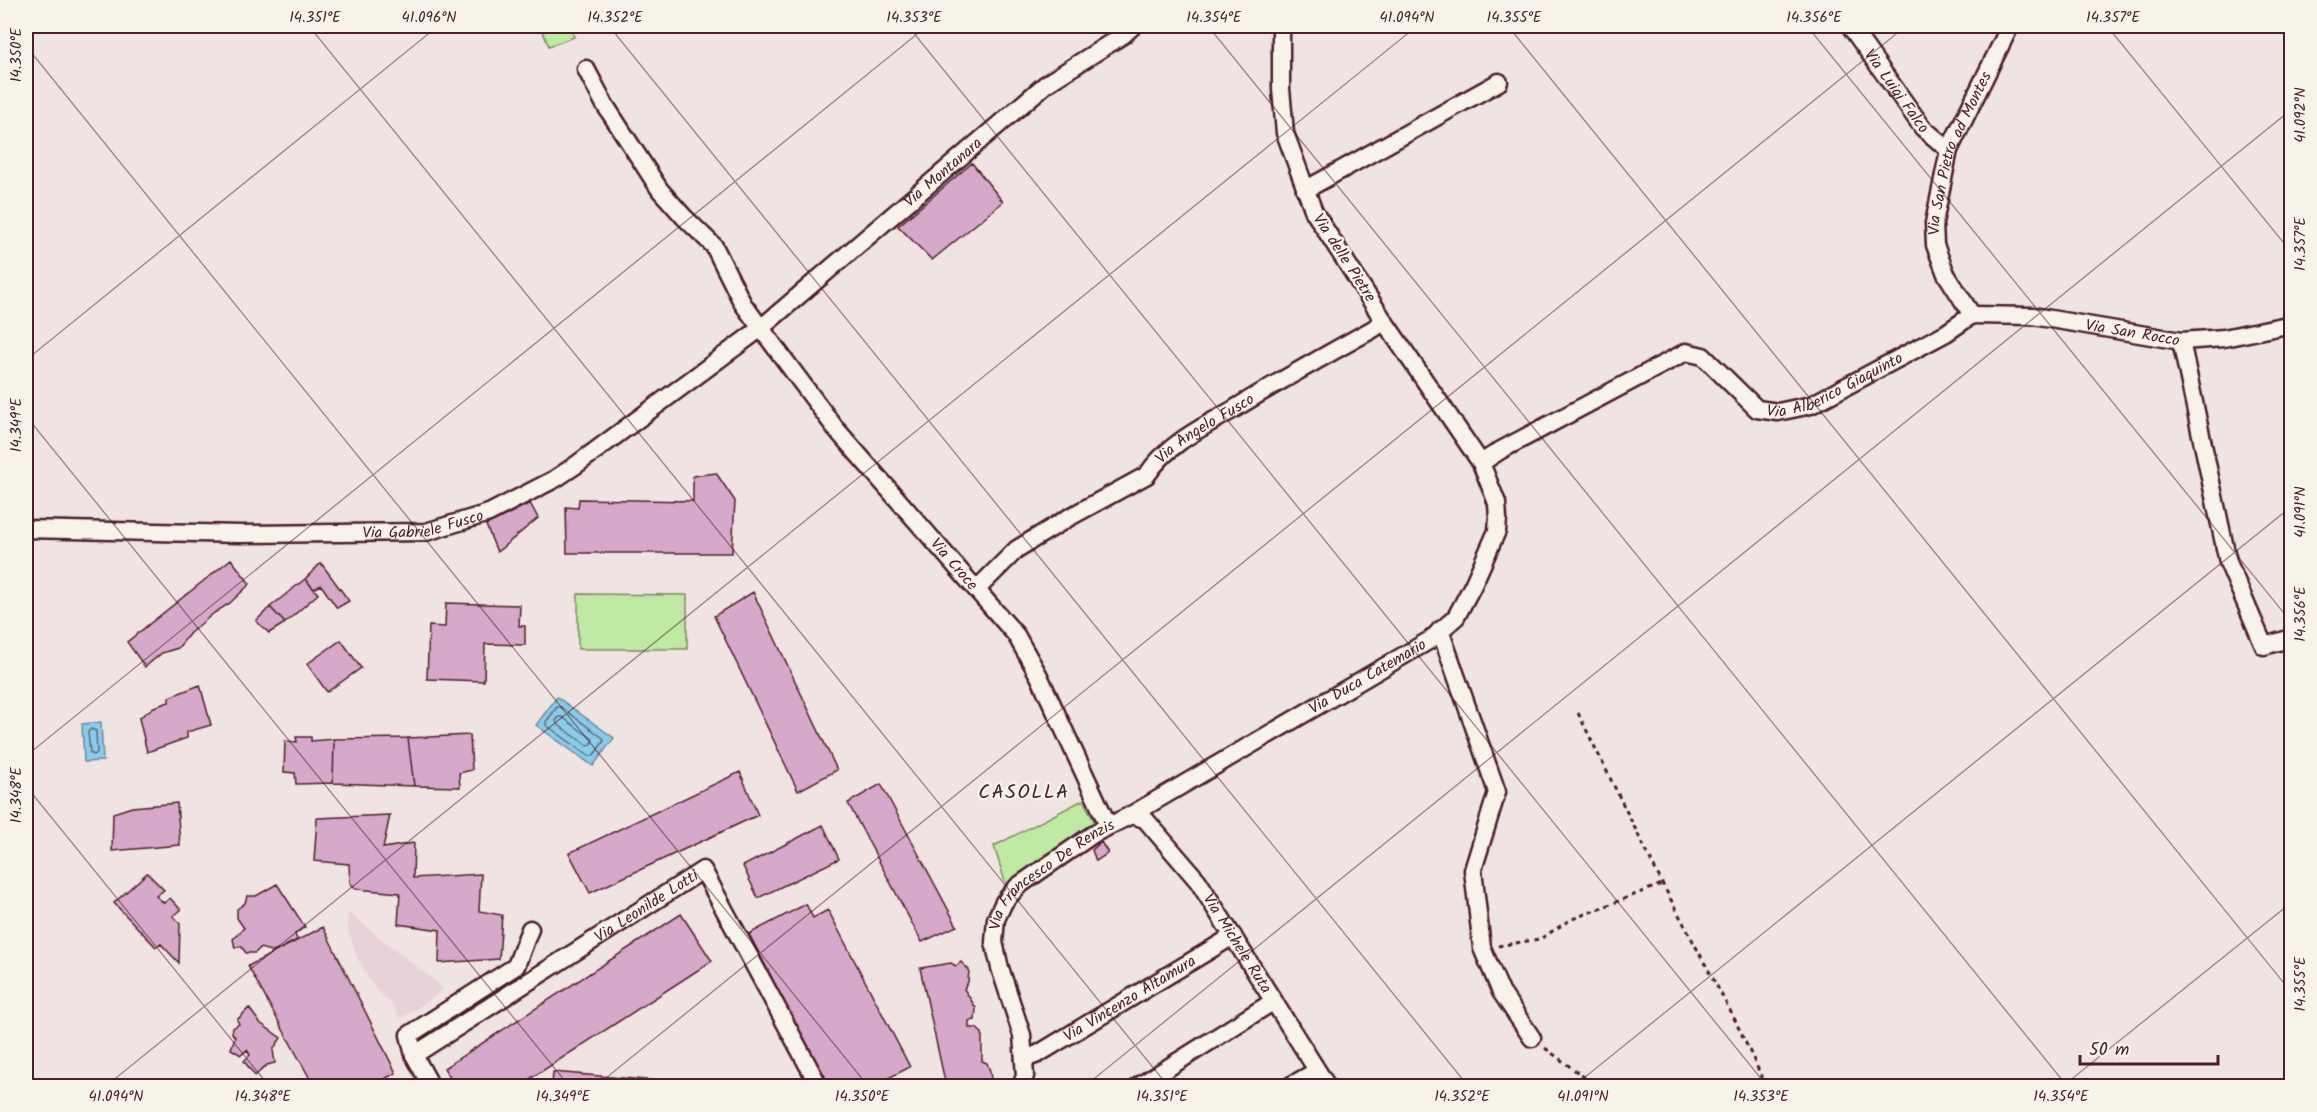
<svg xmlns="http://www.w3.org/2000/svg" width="2317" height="1112" font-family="Kalam,sans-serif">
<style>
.built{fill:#e8d2da}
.green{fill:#c0e9a4;stroke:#858468;stroke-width:1.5}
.water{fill:#88ccea;stroke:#6f879e;stroke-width:1.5}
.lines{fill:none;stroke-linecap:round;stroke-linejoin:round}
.shore{stroke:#636477;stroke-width:1.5}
.building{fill:#d6a8c9;stroke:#4a1f2b;stroke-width:1.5}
.minor-casing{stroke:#4a1f2b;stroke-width:21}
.path{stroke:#4a1f2b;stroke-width:3;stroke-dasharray:4.5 4.5;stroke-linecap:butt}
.minor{stroke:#f7f3e8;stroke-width:16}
.ticks{fill:none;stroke:#4a1f2b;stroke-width:1.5;stroke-opacity:0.45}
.labels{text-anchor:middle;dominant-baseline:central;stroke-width:5;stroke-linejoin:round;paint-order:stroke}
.street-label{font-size:16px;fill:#4a1f2b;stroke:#f7f3e8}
.quarter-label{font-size:20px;letter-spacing:1.5px;fill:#4a1f2b;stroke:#f7f3e8}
.neatline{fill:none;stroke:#4a1f2b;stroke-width:2}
.ticks-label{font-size:15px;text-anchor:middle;fill:#4a1f2b}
</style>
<rect width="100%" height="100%" fill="#f0e4e2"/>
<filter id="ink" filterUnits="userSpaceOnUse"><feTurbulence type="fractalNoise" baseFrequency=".0167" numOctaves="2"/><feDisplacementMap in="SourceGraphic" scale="12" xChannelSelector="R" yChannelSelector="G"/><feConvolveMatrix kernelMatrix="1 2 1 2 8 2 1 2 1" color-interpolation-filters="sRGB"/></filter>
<g filter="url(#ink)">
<path class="built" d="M348 912 441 986 443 990 409 1014 399 1018 392 1004 377 991 369 980 356 955 348 930Z"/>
<path class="green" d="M540 26H571L574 37 549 46Z
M578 594 687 595V649H578Z
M1083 800 1095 823 1006 885 994 846Z"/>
<path class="water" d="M557 697 614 738 593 766 536 725Z
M101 722 103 761 84 762 82 724Z"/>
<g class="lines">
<path class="shore" d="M557 707H561L603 738 604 741 593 756H589L546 725V722Z
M559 717H562L593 739 591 745 588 746 557 724 556 721Z
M91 729 96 731 97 753 94 755 90 753 88 732Z"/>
</g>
<path class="building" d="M972 163 1003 202 932 260 898 226Z
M716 473 735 501 732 553H567L566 507 578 508 579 499 693 501V476Z
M530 503 538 518 497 552 486 525Z
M231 559 250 584 230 603 214 613 190 633 178 648 162 653 145 667 127 642Z
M321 563 349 601 337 608 321 585 314 589 305 579Z
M305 579 318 594 285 623 270 607Z
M753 592 837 770 798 791 714 616Z
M446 603 520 605 519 626H525V645L485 644 484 681 427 679 429 626 445 627Z
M270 607 285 623 269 633 256 621Z
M341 640 361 668 327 692 307 664Z
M200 685 211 725 187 732V738L147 752 139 718 154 707 169 702V697Z
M470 735 472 770 459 773 460 787 414 786 408 738Z
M296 737H311V741L334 739 333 783 296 784 295 773 284 772 285 741 297 742Z
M408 738 414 786 333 783 334 739Z
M740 772 758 815 590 893 569 853Z
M881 784 957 926 922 942 848 803Z
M177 803 180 845 112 851 113 813 132 807Z
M390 815 383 848 414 843 413 878 481 874 479 911 502 915 499 959 439 963 440 930 398 924 400 893 356 889 350 883 349 864 314 861 317 818Z
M823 825 839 859 758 898 743 866Z
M1101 842 1108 853 1096 861 1092 850Z
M147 873 164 890 156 896 164 903 170 898 181 910 173 916 180 924 179 963 161 944 156 947 114 903Z
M277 884 305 927 295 934 297 940 274 952 260 948 255 953H246L241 946 235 948 233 939 244 928 237 918V909L245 903 247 896H256Z
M806 904 813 918 828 910 910 1067 873 1086H854L852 1082 843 1086H828L749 934Z
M681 914 712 961 519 1086H455L444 1068Z
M323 927 396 1073 371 1086H314L248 966Z
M961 962 969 970 968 982 964 989 976 1008 975 1020 969 1021V1028H976L982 1033V1061L987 1063 990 1071 991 1080 988 1086H946L920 968 951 963 956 966Z
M249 1008 260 1023 281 1038 273 1050 275 1063 267 1065 255 1076 244 1061 250 1055 247 1050 241 1055 231 1049 235 1037 232 1033 233 1028 239 1024 237 1020Z
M553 1072 657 1081 656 1086H552Z"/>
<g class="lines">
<g class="minor-casing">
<g id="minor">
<path id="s1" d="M1850 26 1923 128 1949 150"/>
<path id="s2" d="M586 69 605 105 660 190 684 217 714 246 743 304 836 429 1016 635 1039 676 1108 825"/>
<path d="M1305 190 1499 82"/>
<path id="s3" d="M1972 315 2033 316 2181 341 2224 338 2292 324"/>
<path id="s4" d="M1972 315 1946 274 1935 245 1934 223 1949 150 2010 26"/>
<path d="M2181 341 2228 562 2264 646 2292 638"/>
<path id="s5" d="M1481 463 1501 450 1686 352 1703 356 1757 409 1778 412 1811 405 1946 333 1972 315"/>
<path id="s6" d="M26 529 240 534 426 532 489 513 555 479 576 465 761 328 1046 84 1123 35 1133 26"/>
<path id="s7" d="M979 591 981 585 1017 549 1068 518 1147 475C1167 444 1203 427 1234 409 1279 381 1326 355 1373 329L1384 321"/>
<path d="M1440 630 1497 792 1473 870 1482 948 1501 992 1532 1038"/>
<path id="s8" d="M1131 815 1145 819 1198 881 1327 1086"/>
<path id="s9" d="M414 1055 703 870 819 1086"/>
<path id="s10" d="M1024 1059 1038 1054 1233 936"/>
<path d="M431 1086 414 1055 409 1035 516 966 530 929"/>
<path id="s11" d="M1021 1086 1025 1076 1022 1035 1000 968 994 942 996 919 1004 902 1018 886 1095 833 1131 815 1430 640 1456 617 1473 585 1497 531 1498 519 1497 503 1481 463 1384 321 1314 212 1285 133 1281 89V26"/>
<path d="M1139 1086 1274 1001"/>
<path d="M1290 1086 1317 1071"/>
</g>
</g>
<path class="path" d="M1578 713 1662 883 1735 1020 1766 1086
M1498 946 1540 939 1570 920 1662 884
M1545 1048 1596 1086"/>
<use href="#minor" class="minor"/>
</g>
</g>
<path class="ticks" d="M309 26 1168 1086M609 26 1468 1086M908 26 1767 1086M1208 26 2067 1086M1508 26 2292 993M1807 26 2292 623M2107 26 2292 253M26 46 868 1086M26 360 438 26M26 416 569 1086M26 756 927 26M26 786 269 1086M106 1086 1417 26M596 1086 1906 26M1085 1086 2292 109M1574 1086 2292 506M2063 1086 2292 902"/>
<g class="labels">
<g class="street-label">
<text stroke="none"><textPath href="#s1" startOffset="80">Via Luigi Falco</textPath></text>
<text stroke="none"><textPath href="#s4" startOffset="176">Via San Pietro ad Montes</textPath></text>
<text stroke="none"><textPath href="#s6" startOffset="1035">Via Montanara</textPath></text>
<text transform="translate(1344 258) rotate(57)">Via delle Pietre</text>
<text stroke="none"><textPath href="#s3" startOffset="162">Via San Rocco</textPath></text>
<text stroke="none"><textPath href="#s5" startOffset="410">Via Alberico Giaquinto</textPath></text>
<text stroke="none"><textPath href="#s7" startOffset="282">Via Angelo Fusco</textPath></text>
<text stroke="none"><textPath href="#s6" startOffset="398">Via Gabriele Fusco</textPath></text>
<text stroke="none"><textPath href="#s2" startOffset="620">Via Croce</textPath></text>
<text stroke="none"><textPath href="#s11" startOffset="620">Via Duca Catemario</textPath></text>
<text stroke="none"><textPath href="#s11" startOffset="244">Via Francesco De Renzis</textPath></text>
<text stroke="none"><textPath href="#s9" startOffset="276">Via Leonilde Lotti</textPath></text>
<text stroke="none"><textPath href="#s8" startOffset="170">Via Michele Ruta</textPath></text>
<text stroke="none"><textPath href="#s10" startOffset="122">Via Vincenzo Altamura</textPath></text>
</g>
<g class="quarter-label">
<text x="1024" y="793">CASOLLA</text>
</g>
</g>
<rect width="2317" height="1112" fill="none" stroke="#f7f3e8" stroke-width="66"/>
<path d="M2080 1055v9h138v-9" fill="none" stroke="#4a1f2b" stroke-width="3"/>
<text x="2089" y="1055" font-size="18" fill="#4a1f2b" stroke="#f7f3e8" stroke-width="4.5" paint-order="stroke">50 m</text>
<rect x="33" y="33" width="2251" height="1046" class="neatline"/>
<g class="ticks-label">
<text x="315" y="22">14.351°E</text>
<text x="429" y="22">41.096°N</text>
<text x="615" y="22">14.352°E</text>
<text x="914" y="22">14.353°E</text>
<text x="1214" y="22">14.354°E</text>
<text x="1407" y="22">41.094°N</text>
<text x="1514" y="22">14.355°E</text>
<text x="1814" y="22">14.356°E</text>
<text x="2113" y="22">14.357°E</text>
<text transform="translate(16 55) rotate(-90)" y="5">14.350°E</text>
<text transform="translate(2300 115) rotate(-90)" y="5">41.092°N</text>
<text transform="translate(2300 244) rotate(-90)" y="5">14.357°E</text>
<text transform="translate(16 425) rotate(-90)" y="5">14.349°E</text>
<text transform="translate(2300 512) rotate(-90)" y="5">41.091°N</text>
<text transform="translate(2300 614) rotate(-90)" y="5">14.356°E</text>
<text transform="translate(16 795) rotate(-90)" y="5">14.348°E</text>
<text transform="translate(2300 984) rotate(-90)" y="5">14.355°E</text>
<text x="116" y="1101">41.094°N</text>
<text x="263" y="1101">14.348°E</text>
<text x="563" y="1101">14.349°E</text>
<text x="862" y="1101">14.350°E</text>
<text x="1162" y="1101">14.351°E</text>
<text x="1462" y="1101">14.352°E</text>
<text x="1583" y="1101">41.091°N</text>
<text x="1761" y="1101">14.353°E</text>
<text x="2061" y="1101">14.354°E</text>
</g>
</svg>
